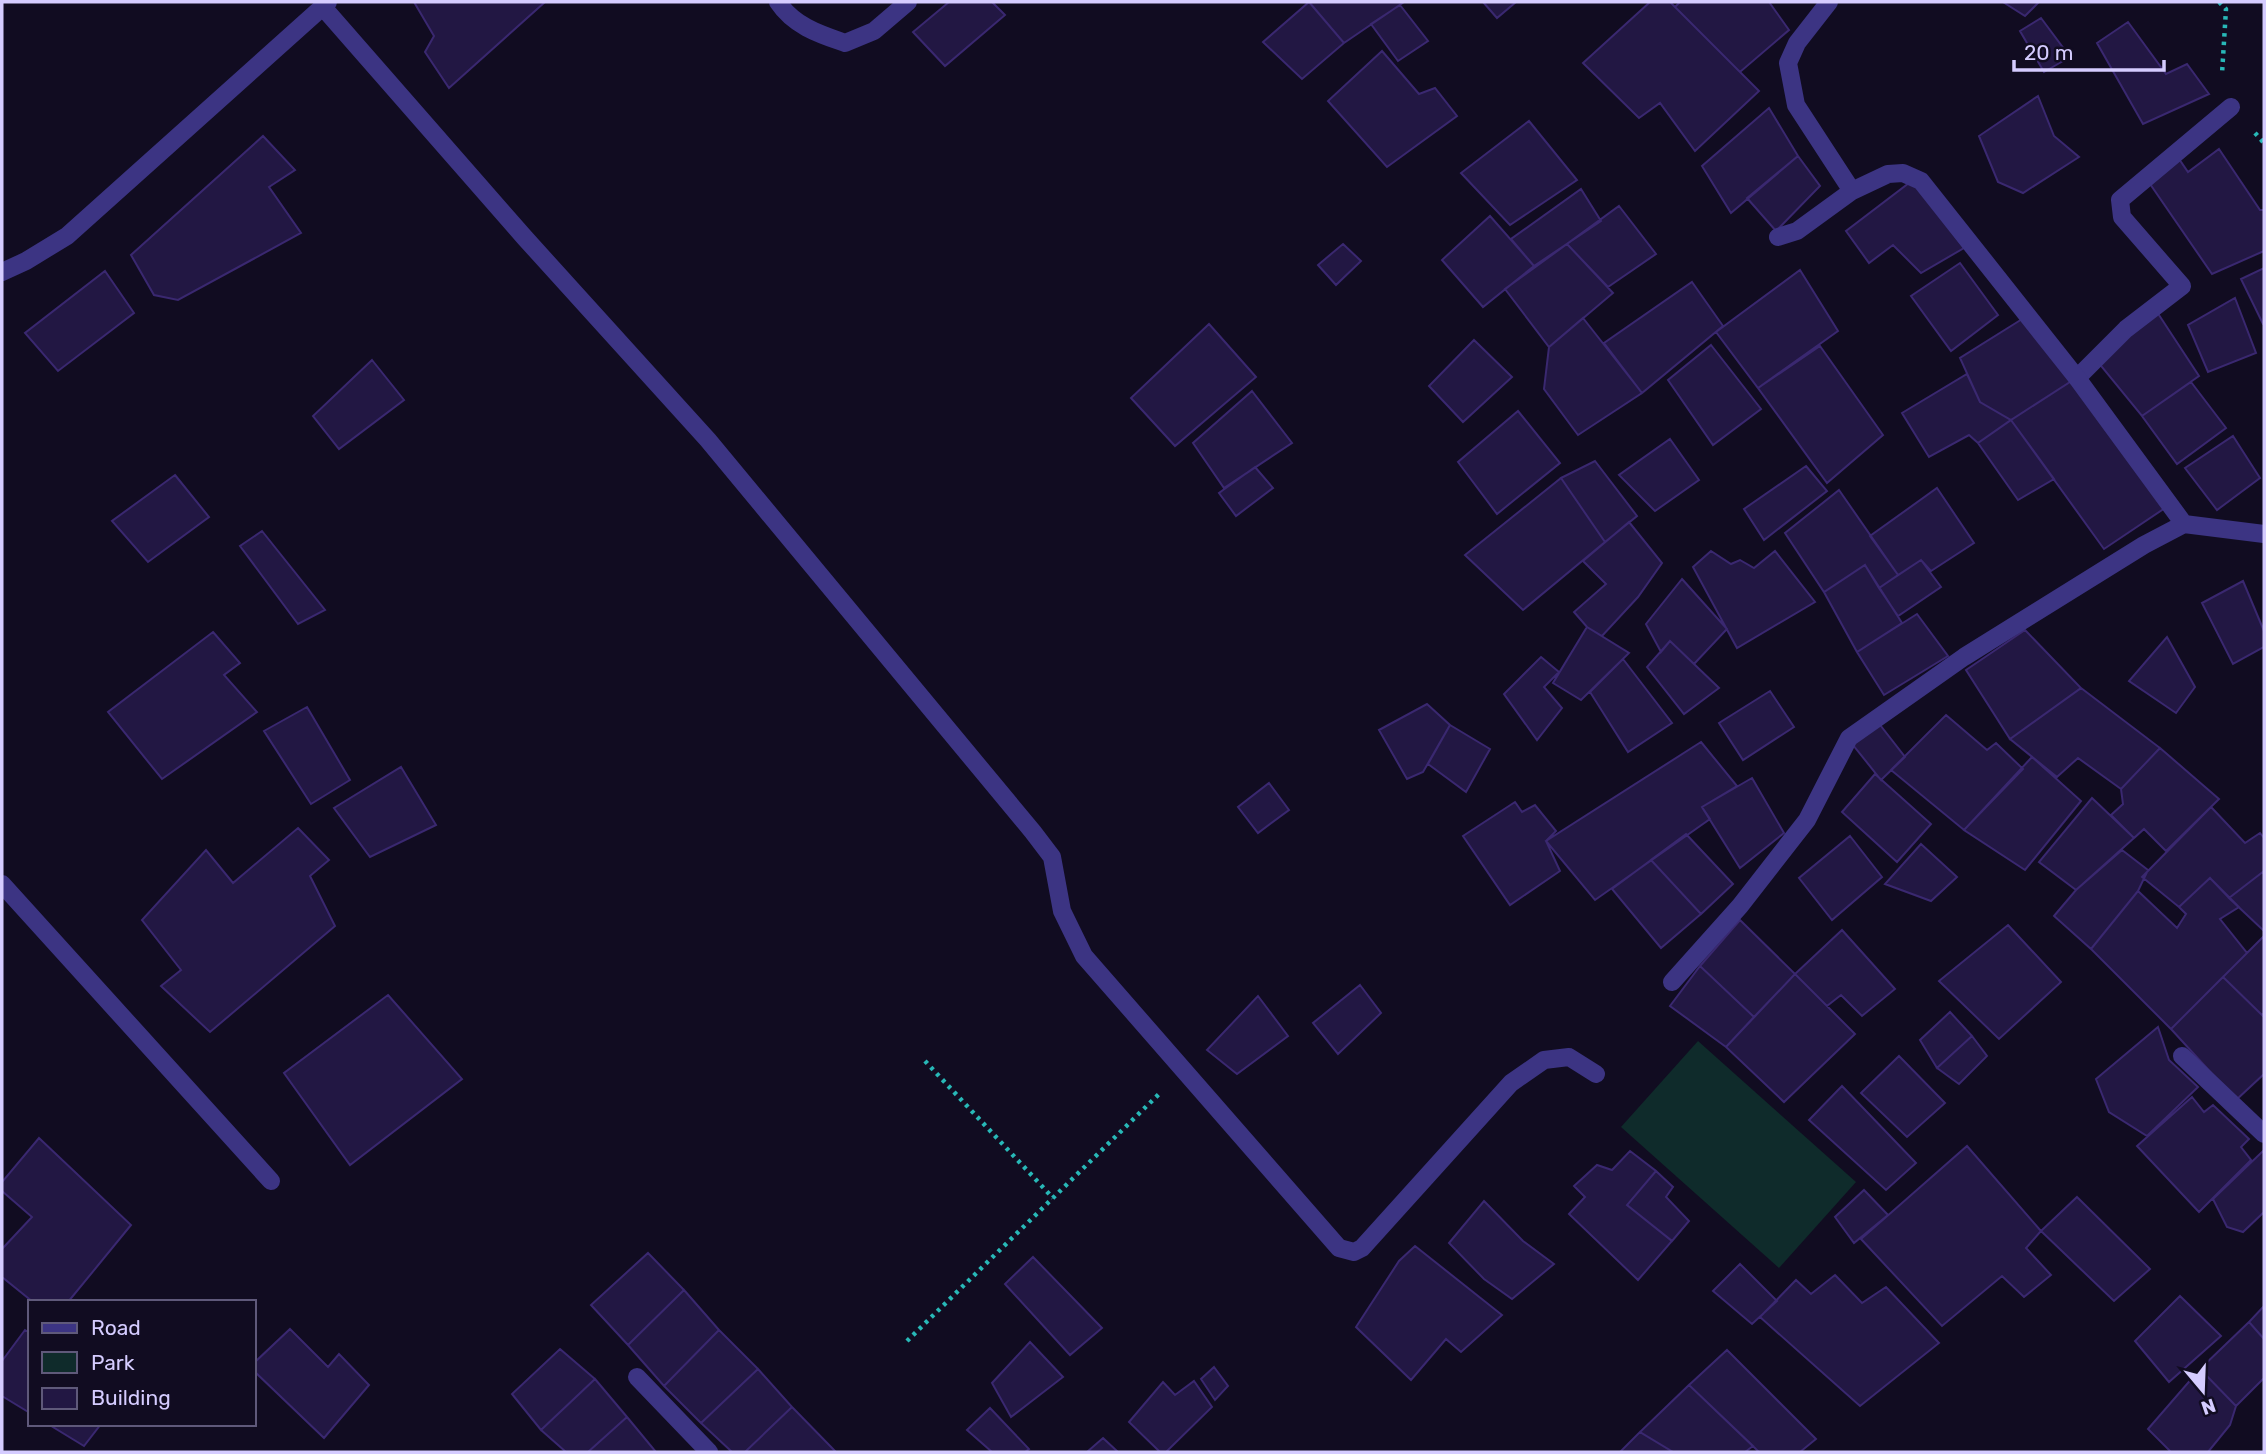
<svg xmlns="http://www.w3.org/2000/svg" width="2266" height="1454" font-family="Rubik,sans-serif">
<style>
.green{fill:#0f2b2b}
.building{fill:#221743;stroke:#3a2870;stroke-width:2}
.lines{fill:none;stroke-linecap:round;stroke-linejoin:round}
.path{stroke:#28b8b7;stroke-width:4.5;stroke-dasharray:3.5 5;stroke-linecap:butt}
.service{stroke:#3c3483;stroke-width:18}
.minor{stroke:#3c3483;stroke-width:18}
</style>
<rect width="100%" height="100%" fill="#110c21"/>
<path class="green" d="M1698 1041 1856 1182 1779 1268 1621 1127Z"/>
<path class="building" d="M414 2H545L449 88 425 52 434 36Z
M949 2H992L1005 15 945 66 913 32Z
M1309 2H1404L1344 43Z
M1309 2 1344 43 1302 79 1263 42Z
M1483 2H1516L1497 18Z
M1650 2H1670L1759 91 1695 151 1660 103 1639 118 1583 63Z
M1680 2H1769L1789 30 1740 72 1675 7Z
M2003 2H2039L2025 16Z
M1400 5 1428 41 1398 61 1371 24Z
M2041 18 2070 57 2044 72 2020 31Z
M2128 22 2166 74 2187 64 2209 94 2143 124 2097 43Z
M1382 51 1419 94 1435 88 1457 116 1387 167 1328 101Z
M2038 96 2054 136 2079 157 2023 193 1998 182 1979 136Z
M1769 108 1798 156 1731 213 1702 166Z
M1529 121 1577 180 1510 225 1461 173Z
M263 136 295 170 269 187 301 233 178 300 154 295 131 255Z
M2219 149 2260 210H2264V251L2212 274 2148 181 2179 159 2188 172Z
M1798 156 1820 186 1776 231 1747 198Z
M1913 180 1964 248 1921 273 1893 245 1869 263 1846 231Z
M1581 189 1601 221 1534 266 1511 239Z
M1619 206 1656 254 1608 287 1567 244Z
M1490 216 1534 266 1483 307 1442 260Z
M1343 244 1361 261 1336 285 1318 265Z
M1567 244 1613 293 1549 347 1505 289Z
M1960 263 1998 315 1951 351 1911 296Z
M2264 268V324H2263L2241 279Z
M1800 270 1838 331 1758 388 1716 332Z
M105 271 134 313 58 371 25 333Z
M1692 282 1723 326 1642 393 1604 343Z
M2235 298 2256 353 2208 372 2188 325Z
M2157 312 2199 376 2142 416 2097 361Z
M2027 316 2073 380 2011 420 1980 402 1960 358Z
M1583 318 1642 393 1578 435 1544 389 1549 347Z
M1209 324 1256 377 1175 446 1131 398Z
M1474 340 1512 377 1463 422 1429 386Z
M1711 345 1761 409 1713 445 1668 380Z
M1820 346 1883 435 1827 483 1758 388Z
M372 360 404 400 339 449 313 416Z
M1967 374 1980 402 2011 420 1978 443 1969 435 1929 457 1902 413Z
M2073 380 2168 506 2104 549 2011 420Z
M2191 382 2226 428 2177 464 2142 416Z
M1252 391 1292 443 1224 488 1193 443Z
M1518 411 1560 463 1497 514 1458 462Z
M2011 420 2054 479 2018 500 1978 443Z
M2233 436 2260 478 2217 510 2185 468Z
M1670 439 1699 480 1655 511 1619 475Z
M1595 461 1637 516 1605 542 1561 478Z
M1806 466 1827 491 1764 540 1744 509Z
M1255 467 1273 488 1236 516 1219 493Z
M175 475 209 517 148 562 112 521Z
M1561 478 1605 542 1523 610 1465 555Z
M1937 488 1974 543 1931 571 1921 560 1898 575 1870 536Z
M1839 490 1898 575 1879 588 1865 565 1824 592 1785 533Z
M1629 522 1662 563 1638 597 1602 636 1587 627 1574 612 1606 584 1583 561Z
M262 531 325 610 298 624 240 546Z
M1711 551 1731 564 1740 560 1754 568 1775 551 1815 602 1737 648 1693 567Z
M1921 560 1941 587 1898 616 1879 588Z
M1865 565 1902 623 1857 652 1824 592Z
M1682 579 1727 629 1694 664 1670 641 1661 652 1646 624Z
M2243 581 2264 631V647L2233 664 2202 603Z
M1917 614 1948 656 1884 695 1857 652Z
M1587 627 1629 653 1581 700 1553 683Z
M2025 630 2081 688 2010 739 1966 670Z
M213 632 240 663 224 675 257 712 162 779 108 712Z
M2167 637 2195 687 2176 713 2129 681Z
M1670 641 1719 688 1684 714 1647 667Z
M1541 657 1559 672 1544 687 1562 708 1537 740 1504 694Z
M1623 659 1672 723 1628 752 1590 692Z
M2081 688 2160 748 2121 789 2078 758 2057 777 2010 739Z
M1770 691 1794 727 1743 760 1719 723Z
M1427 704 1450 725 1423 772 1407 779 1379 730Z
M307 707 350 780 311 804 264 731Z
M1946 715 1987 750 1996 743 2023 769 1964 830 1891 770Z
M1877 721 1905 757 1881 780 1849 740Z
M1450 725 1490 749 1466 792 1428 764Z
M1701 742 1737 786 1702 807 1710 819 1595 900 1546 841Z
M2160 748 2219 799 2166 851 2144 829 2134 838 2111 815 2123 804 2121 789Z
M2032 757 2081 801 2025 870 1964 830Z
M401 767 436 825 370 857 334 808Z
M1875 774 1931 824 1897 862 1842 812Z
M1752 778 1784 833 1740 868 1702 807Z
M1269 783 1289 810 1258 833 1238 807Z
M2092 798 2134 838 2076 890 2039 862Z
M1515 802 1522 812 1535 805 1556 831 1546 841 1560 871 1510 905 1463 836Z
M2211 807 2245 843 2260 833 2264 838V871L2229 898 2210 878 2179 907 2142 877Z
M298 828 329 860 310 876 335 926 210 1032 161 986 181 970 142 920 206 850 233 883Z
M1686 834 1733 884 1701 914 1651 860Z
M1850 836 1882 877 1832 920 1799 878Z
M1921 844 1957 877 1931 901 1885 884Z
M2122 850 2148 870 2138 891 2091 949 2054 916 2076 890Z
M1651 860 1701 914 1661 948 1612 889Z
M2264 871V931L2229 898Z
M2210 878 2239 907 2220 919 2247 953 2171 1029 2091 949 2138 891 2177 928 2186 914 2179 907Z
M1740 920 1795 974 1754 1017 1700 966Z
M2008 925 2061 982 1999 1039 1939 981Z
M1842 930 1895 989 1862 1016 1841 995 1827 1006 1795 974Z
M2264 936V1013L2262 1015 2223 977Z
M1700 966 1754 1017 1726 1047 1670 1006Z
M1795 974 1855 1034 1784 1102 1726 1047Z
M2223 977 2264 1017V1074L2236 1100 2171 1029Z
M1360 985 1381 1013 1338 1054 1313 1023Z
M388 995 462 1079 350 1165 284 1073Z
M1258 996 1288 1036 1237 1074 1207 1050Z
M1950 1012 1972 1036 1937 1068 1920 1040Z
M2158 1027 2169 1060 2198 1087 2147 1136 2109 1112 2096 1079Z
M1972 1036 1987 1056 1959 1084 1937 1068Z
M1899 1056 1945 1103 1907 1137 1861 1093Z
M1842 1086 1916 1163 1886 1190 1809 1120Z
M2192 1097 2204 1112 2213 1105 2249 1139 2241 1147 2251 1160 2199 1212 2137 1146Z
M39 1138 131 1225 68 1302H33L2 1277V1249L32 1217 2 1191V1182Z
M1967 1146 2041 1231 2026 1248 2051 1275 2024 1297 2002 1276 1942 1326 1861 1239Z
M2264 1150V1212L2243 1232 2227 1227 2213 1199Z
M1630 1151 1656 1171 1627 1205 1672 1241 1638 1280 1569 1214 1585 1197 1574 1186 1597 1165 1612 1170Z
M1656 1171 1673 1187 1666 1197 1689 1221 1672 1241 1627 1205Z
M1864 1190 1888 1215 1854 1243 1835 1217Z
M2077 1197 2150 1269 2114 1301 2041 1231Z
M1484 1201 1523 1241 1554 1264 1512 1299 1484 1279 1449 1243Z
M1415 1246 1502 1315 1461 1352 1446 1339 1411 1380 1356 1327 1399 1261Z
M648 1253 684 1290 628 1345 591 1305Z
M1033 1257 1102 1328 1070 1355 1005 1284Z
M1740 1264 1777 1301 1752 1324 1713 1291Z
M1835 1275 1862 1303 1886 1287 1939 1343 1860 1406 1760 1317 1796 1280 1811 1294Z
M684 1290 719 1330 664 1386 628 1345Z
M2180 1296 2221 1336 2169 1382 2135 1341Z
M2264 1306V1339L2249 1322Z
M2249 1322 2264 1339V1378L2236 1406 2200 1369Z
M290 1329 328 1367 339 1354 369 1385 324 1438 254 1371V1363Z
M25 1330 30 1333V1413L2 1396V1361Z
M719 1330 758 1369 701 1423 664 1386Z
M1030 1342 1063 1377 1011 1417 992 1383Z
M560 1349 595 1379 541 1430 512 1394Z
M1727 1350 1816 1439 1800 1452H1759L1689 1385Z
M1214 1367 1228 1386 1215 1400 1201 1379Z
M758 1369 792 1407 745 1452H732L701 1423Z
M2200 1369 2236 1406 2230 1425 2208 1452H2171L2148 1429Z
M595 1379 627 1417 588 1452H566L541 1430Z
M1194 1381 1212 1407 1166 1452H1160L1129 1422 1163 1382 1175 1395Z
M1689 1385 1753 1446 1745 1452H1673L1640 1432Z
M792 1407 836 1452H745Z
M990 1408 1029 1449 1025 1452H992L967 1430Z
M627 1417 656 1452H588Z
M48 1424H101L84 1446Z
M1640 1432 1673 1452H1620Z
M1103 1438 1118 1452H1087Z"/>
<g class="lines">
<path class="path" d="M2219 2 2226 9 2222 74
M2255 133 2264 143
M925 1061 1053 1198
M907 1341 1160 1093"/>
<path class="service" d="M2077 378 2126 329 2182 286 2122 217 2120 200 2231 107"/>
<path class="minor" d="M778 2C794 26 819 34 845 43L874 31 908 2
M1829 2 1797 43 1788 63 1796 105 1852 191
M322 6 525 238 708 440 1033 832 1052 857 1062 911 1084 956 1339 1248 1354 1252 1362 1248 1511 1083 1544 1060 1569 1057 1596 1074
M1778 237 1797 231 1852 191 1888 174 1903 173 1921 181 2077 378 2184 524
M2 272 26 261 67 236 328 2
M2 884 271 1181
M1672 982 1740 906 1807 820 1849 738 1964 657 2144 545 2184 524 2264 534
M2182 1056 2264 1134
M637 1377 709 1452"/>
</g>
<rect width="2266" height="1454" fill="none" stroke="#d5ccff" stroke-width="7"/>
<rect x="28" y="1300" width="228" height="126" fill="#110c21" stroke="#5f597a" stroke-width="2"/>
<rect x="42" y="1323" width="35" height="10" fill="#3c3483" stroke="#5f597a" stroke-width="2"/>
<text x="91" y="1335" font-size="21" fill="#d5ccff">Road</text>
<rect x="42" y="1352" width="35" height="21" fill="#0f2b2b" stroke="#5f597a" stroke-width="2"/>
<text x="91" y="1370" font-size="21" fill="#d5ccff">Park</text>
<rect x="42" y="1388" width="35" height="21" fill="#221743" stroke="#5f597a" stroke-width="2"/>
<text x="91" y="1405" font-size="21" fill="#d5ccff">Building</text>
<g transform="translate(2203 1391) rotate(161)" stroke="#110c21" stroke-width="5" paint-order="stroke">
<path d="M0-5L12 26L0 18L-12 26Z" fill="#d5ccff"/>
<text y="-10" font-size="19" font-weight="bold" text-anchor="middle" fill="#d5ccff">N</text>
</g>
<path d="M2014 60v10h150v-10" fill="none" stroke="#d5ccff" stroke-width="3.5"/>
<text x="2024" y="60" font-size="21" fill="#d5ccff" stroke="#110c21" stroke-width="5" paint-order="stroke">20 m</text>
</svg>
